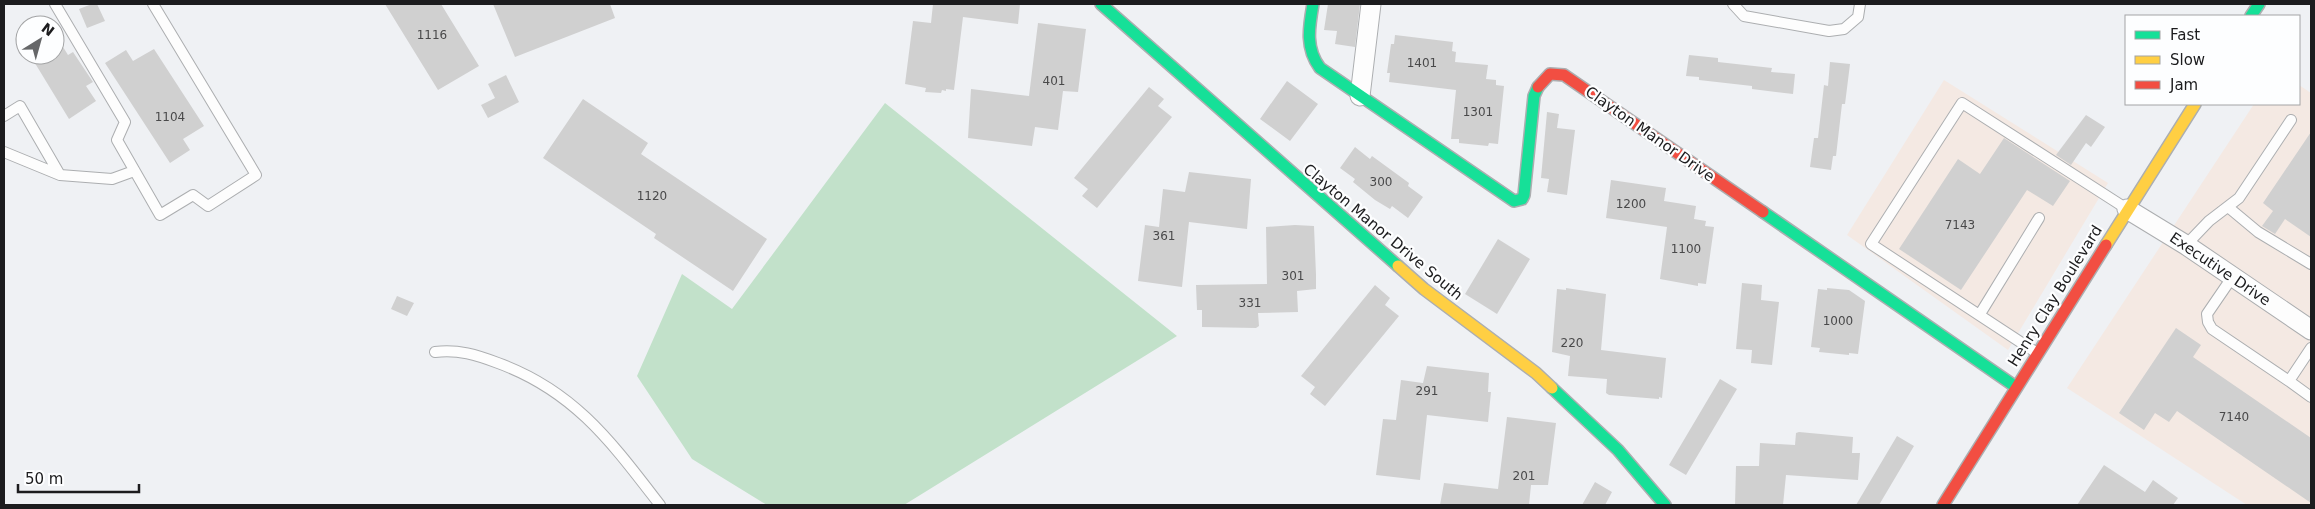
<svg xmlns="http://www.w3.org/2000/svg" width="2315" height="509" font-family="'DejaVu Sans',sans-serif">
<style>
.commercial{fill:#f4e9e3}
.green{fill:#c2e1ca}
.building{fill:#d0d0d0}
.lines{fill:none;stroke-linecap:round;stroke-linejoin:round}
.lane-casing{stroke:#acaeb0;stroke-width:12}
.street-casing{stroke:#acaeb0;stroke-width:21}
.fast-casing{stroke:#acaeb0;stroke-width:14}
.slow-casing{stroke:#acaeb0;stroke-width:14}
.jam-casing{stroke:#acaeb0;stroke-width:14}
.lane{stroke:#fdfdfd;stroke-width:10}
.street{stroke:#fdfdfd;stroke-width:19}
.fast{stroke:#16e098;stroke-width:11}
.slow{stroke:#ffcf43;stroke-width:11}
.jam{stroke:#f24e42;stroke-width:11}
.labels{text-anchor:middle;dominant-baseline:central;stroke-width:4.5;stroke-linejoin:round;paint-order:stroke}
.number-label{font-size:12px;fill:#49494a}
.street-label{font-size:15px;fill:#1c1c1e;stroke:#fdfeff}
</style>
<rect width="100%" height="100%" fill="#eff1f4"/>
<path class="commercial" d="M1944 80 2108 183 2008 350 1847 235Z
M2299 85 2311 93V505H2247L2067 388 2254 104H2299Z"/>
<path class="green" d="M885 103 1177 336 904 505H767L692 459 637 376 682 274 732 309Z"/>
<path class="building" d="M92 4H97L105 21 87 28 79 9Z
M385 4H441L479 66 438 90Z
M493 4H610L615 18 515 57Z
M933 4H1020L1018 24 963 17 954 90 946 89V91L942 90 941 93 925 92 926 88 905 84 913 21 931 23Z
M1328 4H1360L1355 47 1335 44 1337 31 1324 30Z
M1038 23 1086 29 1078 92 1063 91 1058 130 1035 127 1032 146 968 138 971 89 1029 96Z
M55 34 68 55 73 52 93 82 86 86 96 101 69 119 30 55H55Z
M1395 35 1453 42 1452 51 1456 52 1455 62 1488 65 1486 79 1496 80V85L1504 86 1498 144 1489 143 1488 146 1459 143V139H1451L1456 90 1389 82 1390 73H1387L1391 44H1394Z
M154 49 204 126 183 139 190 150 170 163 105 63 126 50 133 61Z
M1689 55 1718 58V62L1772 68 1771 72 1795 74 1793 94 1752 89V86L1699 80V77L1686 76Z
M1830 62 1850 64 1845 104H1842L1836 156H1833L1831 170 1810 167 1814 138H1818L1824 85 1828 86Z
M506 75 519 102 488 118 481 105 495 98 488 84Z
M1287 81 1318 104 1290 141 1260 119Z
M1149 87 1164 99 1158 106 1172 117 1097 208 1082 196 1088 189 1074 178Z
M583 99 648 143 641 154 767 239 733 291 654 238 656 234 543 158Z
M1547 112 1559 114 1557 128 1575 130 1567 195 1547 192 1549 179 1541 178Z
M2086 115 2105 127 2091 147 2086 143 2071 165 2056 155Z
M2311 132V237L2285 219 2275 234 2262 226 2273 211 2263 203Z
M2004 138 2070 181 2053 206 2027 190 1961 290 1899 249 1958 159 1980 174Z
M1355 147 1370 159 1372 156 1409 183 1408 186 1423 197 1408 218 1392 206 1390 209 1375 200 1353 182 1355 179 1340 168Z
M1189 172 1251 179 1247 229 1189 222 1182 287 1138 281 1145 225 1159 227 1163 189 1185 192Z
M1611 180 1666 188 1664 201 1696 206 1694 219 1706 221 1705 226 1714 227 1706 284 1698 283V286L1660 279 1667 227 1606 218Z
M1295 225 1314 226 1316 275V289L1297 291 1298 312 1258 313 1259 326 1256 328 1202 327V310H1197L1196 285 1267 284 1266 227Z
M1498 239 1530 259 1497 314 1465 294Z
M1742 283 1762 285 1761 300 1779 302 1772 365 1751 363 1752 350 1736 349Z
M1375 285 1390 298 1385 305 1399 316 1325 406 1310 394 1315 387 1301 376Z
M1566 288 1606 294 1601 350 1666 358 1662 398 1659 397V399L1609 395 1606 393 1607 379 1568 376 1570 356 1552 352 1557 289 1566 290Z
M1827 288 1849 290 1865 301 1858 354 1849 353V355L1819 352 1820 348 1811 347 1818 289 1827 290Z
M397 296 414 303 407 316 391 309Z
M2176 328 2201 345 2193 357 2311 438V503L2177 411 2169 422 2155 413 2144 430 2119 413Z
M1427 366 1489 373 1488 392H1491L1488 422 1427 415 1420 480 1376 475 1383 419 1396 420 1401 380 1423 383Z
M1720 379 1737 389 1686 475 1669 465Z
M1507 417 1556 423 1548 485H1531L1529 505H1440L1444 483 1498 489Z
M1799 432 1853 437 1852 453H1860L1858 480 1786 475 1783 505H1735L1736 466H1759L1760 443 1795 445 1796 433Z
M1897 436 1914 446 1879 505H1856Z
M2104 465 2145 492 2153 480 2178 498 2173 505H2077Z
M1595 482 1612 492 1605 505H1582Z"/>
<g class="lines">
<g class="lane-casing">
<path id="lane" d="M55 4 125 122 117 140 160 215 193 195 208 206 256 175 153 4
M1733 4 1744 16 1829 31 1844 29 1858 17 1860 4
M4 116 20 106 60 175
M4 152 60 175 112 179 134 171
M2228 207 2258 232 2311 264
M2186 245 2209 221 2239 198 2291 120
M2233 276 2207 314 2208 322 2212 329 2289 381 2311 348
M1980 314 2039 218
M435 352C458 349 477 355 498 363 575 391 612 443 660 505
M2037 353 1871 244 1962 103 2127 209
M2289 381 2311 397"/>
</g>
<g class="street-casing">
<path id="street" d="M1360 96 1371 4
M2127 209 2186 245 2311 330"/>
</g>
<g class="fast-casing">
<path id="fast" d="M1101 4 1398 266
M1313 4C1309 27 1305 48 1320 68L1514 201 1522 199 1524 195 1534 96 1538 87
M2251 16 2259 4
M1763 212 2016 387
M1552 388 1618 450 1665 505"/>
</g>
<g class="slow-casing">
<path id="slow" d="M2106 245 2195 104
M1398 266 1424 289 1536 373 1552 388"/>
</g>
<g class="jam-casing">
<path id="jam" d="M1538 87 1550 74 1564 75 1763 212
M1943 505 2106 245"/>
</g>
<use href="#lane" class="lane"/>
<use href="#street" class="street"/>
<use href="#fast" class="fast"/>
<use href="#slow" class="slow"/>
<use href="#jam" class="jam"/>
</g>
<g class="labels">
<g class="number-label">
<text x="432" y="35">1116</text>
<text x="1422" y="63">1401</text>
<text x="1054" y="81">401</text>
<text x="1478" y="112">1301</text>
<text x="170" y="117">1104</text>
<text x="1381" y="182">300</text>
<text x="652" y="196">1120</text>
<text x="1631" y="204">1200</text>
<text x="1960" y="225">7143</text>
<text x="1164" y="236">361</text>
<text x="1686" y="249">1100</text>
<text x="1293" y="276">301</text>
<text x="1250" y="303">331</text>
<text x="1838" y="321">1000</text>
<text x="1572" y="343">220</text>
<text x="1427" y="391">291</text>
<text x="2234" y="417">7140</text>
<text x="1524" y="476">201</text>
</g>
<g class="street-label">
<text transform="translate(1650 134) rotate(35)">Clayton Manor Drive</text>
<text transform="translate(1383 232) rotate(40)">Clayton Manor Drive South</text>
<text transform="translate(2220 269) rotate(34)">Executive Drive</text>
<text transform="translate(2055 296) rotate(-58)">Henry Clay Boulevard</text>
</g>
</g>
<rect width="2315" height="509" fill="none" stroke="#1c1c1e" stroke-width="10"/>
<rect x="2125" y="15" width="175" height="90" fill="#fdfeff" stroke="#a3a4a5"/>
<rect x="2135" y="31" width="25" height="8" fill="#16e098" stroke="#a3a4a5"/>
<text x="2170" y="40" font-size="15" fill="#1c1c1e">Fast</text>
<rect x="2135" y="56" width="25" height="8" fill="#ffcf43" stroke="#a3a4a5"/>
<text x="2170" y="65" font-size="15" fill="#1c1c1e">Slow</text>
<rect x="2135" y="81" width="25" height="8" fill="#f24e42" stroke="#a3a4a5"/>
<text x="2170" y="90" font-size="15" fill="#1c1c1e">Jam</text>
<g transform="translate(40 40) rotate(37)"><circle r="24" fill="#fdfeff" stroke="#a3a4a5"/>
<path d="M0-4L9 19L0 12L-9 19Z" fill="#666769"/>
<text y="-8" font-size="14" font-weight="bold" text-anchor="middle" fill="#1c1c1e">N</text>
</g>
<path d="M18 484v8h121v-8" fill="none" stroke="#1c1c1e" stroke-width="2.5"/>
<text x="25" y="484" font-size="15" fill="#1c1c1e" stroke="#fdfeff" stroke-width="4" paint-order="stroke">50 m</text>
</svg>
